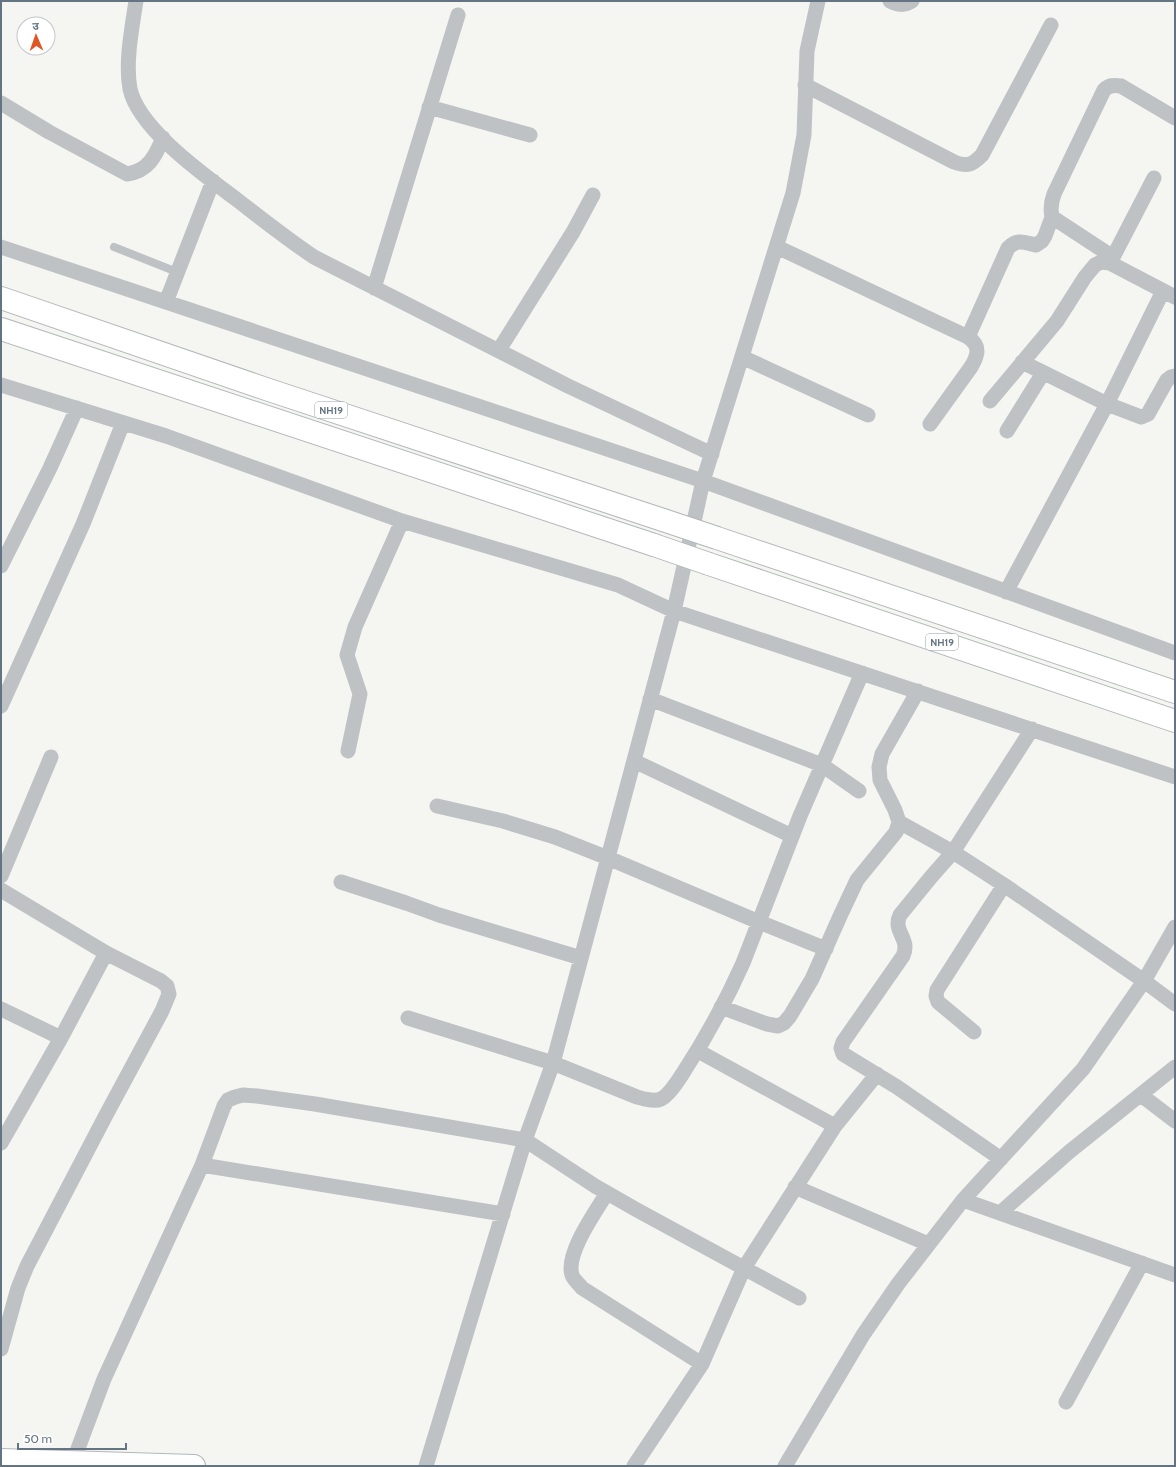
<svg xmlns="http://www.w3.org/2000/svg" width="1176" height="1467" font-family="Cabin,'Noto Sans Devanagari',sans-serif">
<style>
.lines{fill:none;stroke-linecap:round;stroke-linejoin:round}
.secondary-casing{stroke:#b3b7bc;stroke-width:24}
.highway-casing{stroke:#b3b6b9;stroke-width:24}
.lane{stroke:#bec2c5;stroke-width:8}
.street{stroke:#bec2c5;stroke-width:15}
.secondary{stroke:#fff;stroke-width:22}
.highway{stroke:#fff;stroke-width:22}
.highway-bridge-casing{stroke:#b3b6b9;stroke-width:24;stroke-linecap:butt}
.highway-bridge{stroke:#fff;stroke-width:22}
.labels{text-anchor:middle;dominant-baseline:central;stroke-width:4;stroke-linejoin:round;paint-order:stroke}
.shield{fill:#fff;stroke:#939ea8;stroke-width:1}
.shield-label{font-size:10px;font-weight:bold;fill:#657482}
</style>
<rect width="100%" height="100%" fill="#f5f5f1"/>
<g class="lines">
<g class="secondary-casing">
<path id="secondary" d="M1 1460 194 1466"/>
</g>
<g class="highway-casing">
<path id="highway" d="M1 298 269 390 663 520
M1 329 654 545
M717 538 1175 692
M709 564 1175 721"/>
</g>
<path class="lane" d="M114 247 177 272"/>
<path class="street" d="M136 1C132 28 125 62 130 89 139 129 204 175 236 199 262 219 287 239 314 257L568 386 712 454
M890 1C898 5 904 6 912 1
M805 85 954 162C968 167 972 165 982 155L1051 25
M1 103 49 132 127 174C148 171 155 157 163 138
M429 107 530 135
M1 247 703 481 1175 653
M777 247 968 337C981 346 978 355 971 367L930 424
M1113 257 1052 217C1050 208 1051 202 1054 194L1104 90C1109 85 1114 85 1121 86L1175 118
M1110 263 1154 178
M374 288 458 15
M166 302 213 181
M968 337 1008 248C1018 238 1025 243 1036 245L1042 241 1045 236 1052 217
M499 350 573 232 593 195
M742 357 868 415
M1022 362 1107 404 1141 417 1148 414 1167 380 1171 377 1175 376
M1 385 166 436 402 521 618 585 674 611 1175 777
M990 401 1057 321 1085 277 1095 265 1101 262 1110 263 1175 297
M1007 431 1043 373
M1 566 50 468 77 408
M1006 592 1107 404 1163 291
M650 699 822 765 859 791
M1 706 83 524 123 423
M348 751 360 694 347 655 355 627 402 521
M634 761 792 836
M437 806 503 821 555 837 608 858 759 922 826 949
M899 822 953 852 1004 885 1144 981 1175 1004
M1 876 51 757
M341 882 406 903 439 915 581 958
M1 890 106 953 161 981 167 986 169 994 162 1011 106 1115 27 1266 18 1288 1 1349
M721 1007 767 1024 778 1026 784 1023 790 1016 812 979 841 914 857 880 896 832 899 822 895 810 880 780 879 767 882 754 918 691
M1 1009 61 1038
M408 1018 553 1063 637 1097C644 1099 654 1102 661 1099 669 1095 678 1081 683 1073 706 1038 726 1001 743 963L800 816 862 673
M974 1032 938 1002 936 996 937 990 1004 885
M698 1051 835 1126
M1141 1095 1175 1121
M1 1143 61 1038 106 953
M1001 1159 897 1087 843 1054 841 1048 843 1042 903 956C911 938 892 932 900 915L931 877 953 852 1032 729
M202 1165 503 1214
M795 1187 928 1244
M607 1193C596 1211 565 1254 572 1275 573 1279 579 1284 582 1288L702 1364
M963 1200 1175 1275
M1000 1213 1069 1152 1175 1067
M1066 1402 1142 1263
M73 1462 104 1379 202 1165 224 1106 228 1100 235 1097 243 1095 257 1096 315 1104 525 1140 595 1186 637 1210 799 1298
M426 1466 525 1140 553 1063 674 611 703 481 793 193 804 135 807 51 818 1
M634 1466 702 1364 744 1268 835 1126 877 1074
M785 1466 863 1335 898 1284 963 1200 1083 1069 1144 981 1175 927"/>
<use href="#secondary" class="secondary"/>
<use href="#highway" class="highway"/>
<g class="highway-bridge-casing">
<path id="highway-bridge" d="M663 520 717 538
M654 545 709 564"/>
</g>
<use href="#highway-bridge" class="highway-bridge"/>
</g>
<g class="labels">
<g class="shield">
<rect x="315" y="402" width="32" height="16" rx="3"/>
<rect x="926" y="634" width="32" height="16" rx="3"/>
</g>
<g class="shield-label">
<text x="331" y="410">NH19</text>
<text x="942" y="642">NH19</text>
</g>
</g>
<rect width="1176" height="1467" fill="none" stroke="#657482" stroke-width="4"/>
<g transform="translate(36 36) rotate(358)"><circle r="19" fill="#ffffff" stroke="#c1c7cd"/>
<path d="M0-3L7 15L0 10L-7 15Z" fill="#df5627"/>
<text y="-6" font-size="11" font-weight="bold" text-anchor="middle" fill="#657482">उ</text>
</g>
<path d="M18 1443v6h108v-6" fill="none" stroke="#657482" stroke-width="2"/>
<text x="24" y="1443" font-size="12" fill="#657482" stroke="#ffffff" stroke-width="3" paint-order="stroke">50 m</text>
</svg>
